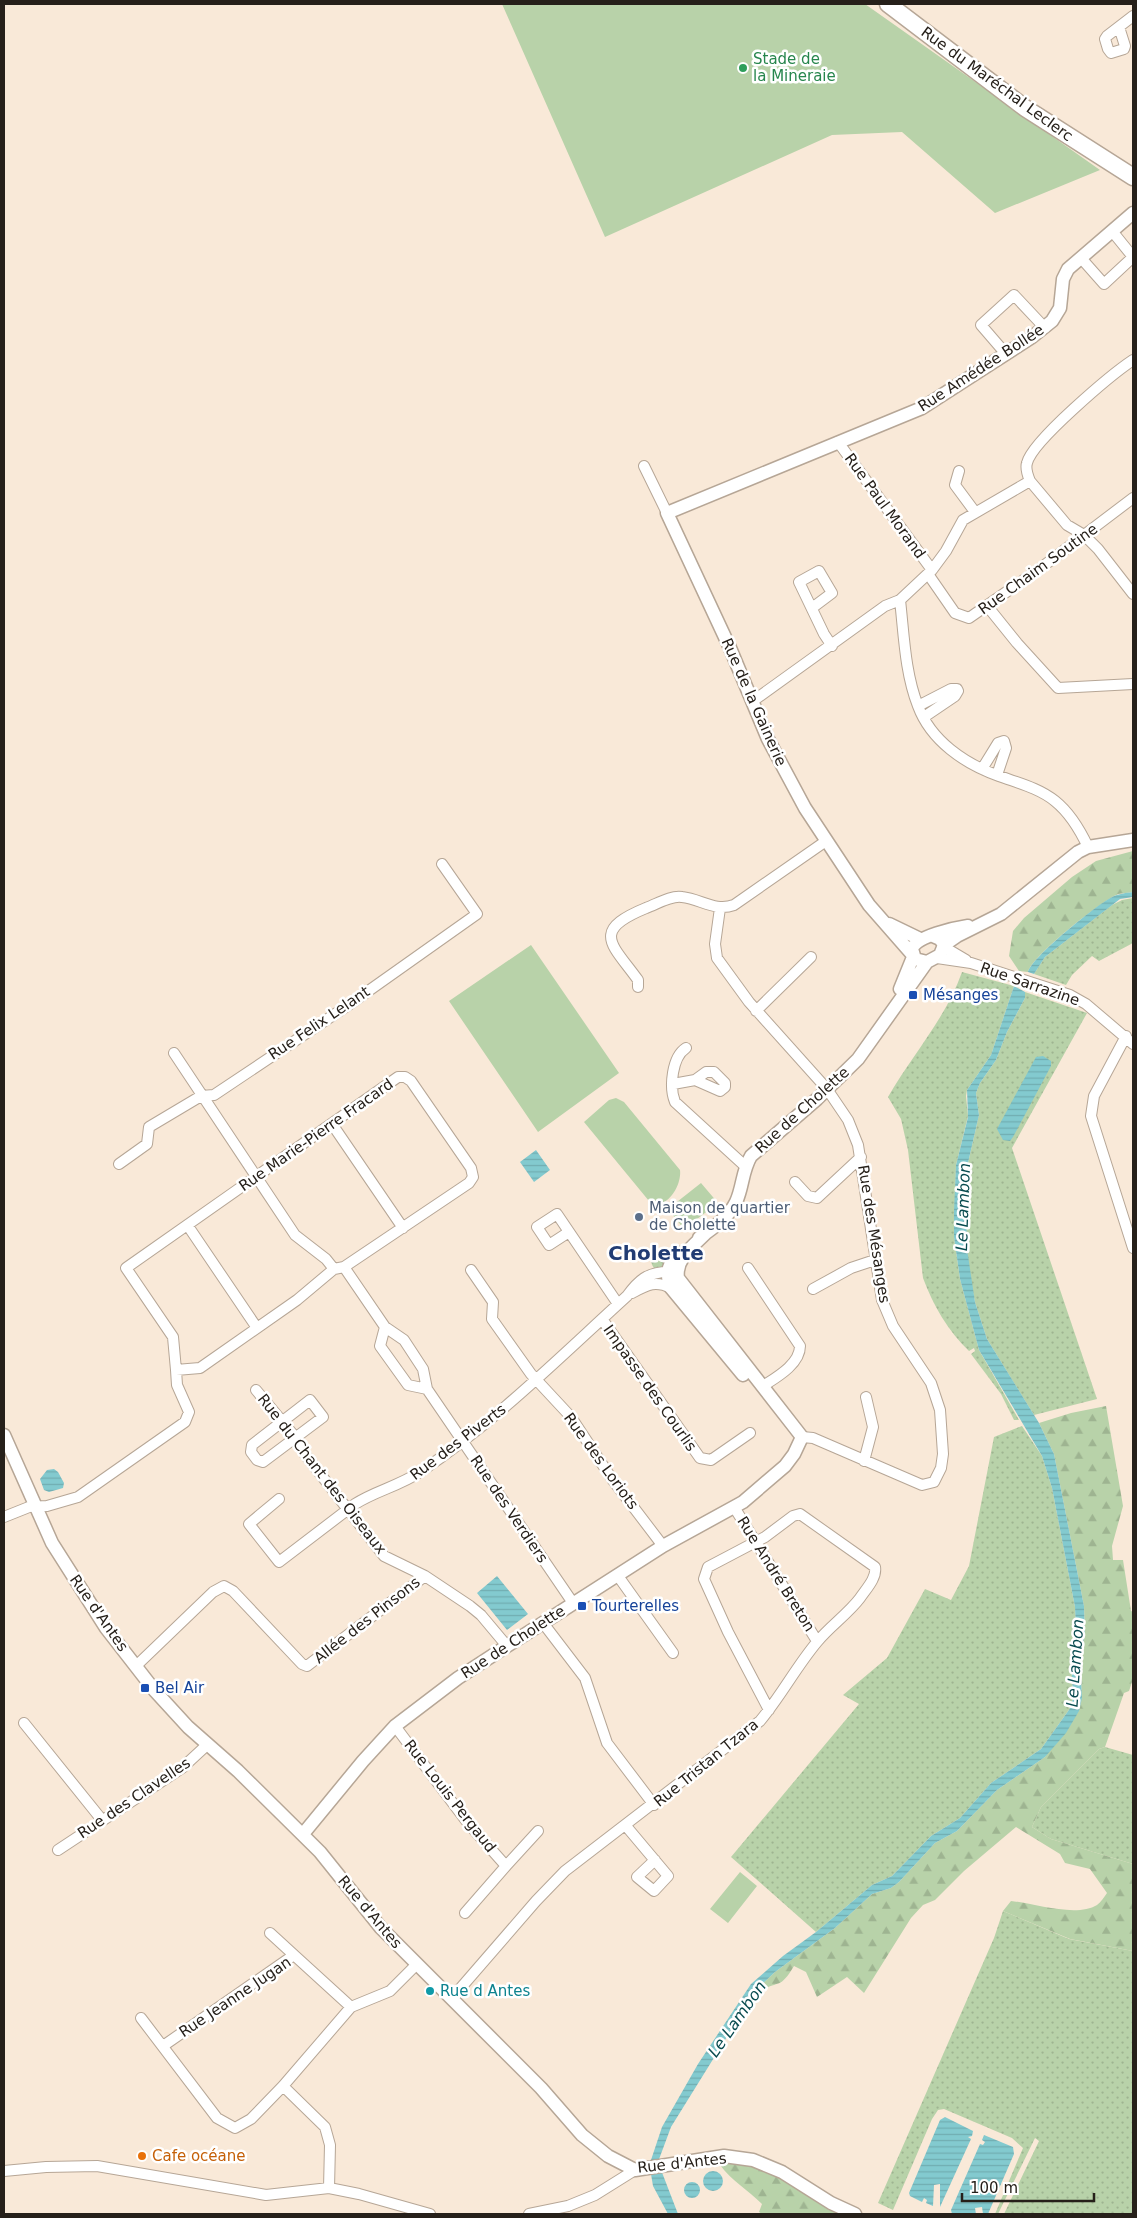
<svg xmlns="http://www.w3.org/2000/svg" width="1137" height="2218" font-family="'DejaVu Sans',sans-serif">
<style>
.grass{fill:url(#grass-dots)}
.forest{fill:url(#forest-firs)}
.pitch{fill:#b8d2a9}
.water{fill:url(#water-rules)}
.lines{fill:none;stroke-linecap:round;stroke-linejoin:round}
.minor-casing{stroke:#b6a696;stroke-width:12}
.tertiary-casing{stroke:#b6a696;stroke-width:15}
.primary-casing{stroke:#b6a696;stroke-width:19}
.minor{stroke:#fff;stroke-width:10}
.tertiary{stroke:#fff;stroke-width:12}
.primary{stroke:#fff;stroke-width:16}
.leisure-dot{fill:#2e9e5b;stroke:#fff;stroke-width:2}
.transit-dot{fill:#1a4fb4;stroke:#fff;stroke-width:2}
.service-dot{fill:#5c6f8a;stroke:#fff;stroke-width:2}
.culture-dot{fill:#0f9aa8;stroke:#fff;stroke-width:2}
.food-dot{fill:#e8710a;stroke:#fff;stroke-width:2}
.labels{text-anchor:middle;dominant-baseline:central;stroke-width:5;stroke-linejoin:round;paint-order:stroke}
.leisure-label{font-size:15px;fill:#27864d;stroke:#fff;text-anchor:start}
.street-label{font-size:15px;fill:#26201a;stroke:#fff}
.transit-label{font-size:15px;fill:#164399;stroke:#fff;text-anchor:start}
.service-label{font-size:15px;fill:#4e5e75;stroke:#fff;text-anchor:start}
.culture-label{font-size:15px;fill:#0d838f;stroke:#fff;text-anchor:start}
.food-label{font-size:15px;fill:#c56008;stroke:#fff;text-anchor:start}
.water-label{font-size:16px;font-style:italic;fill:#084b4f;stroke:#fff}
.district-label{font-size:20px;font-weight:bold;fill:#213c73;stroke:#fff}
</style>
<defs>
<pattern id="grass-dots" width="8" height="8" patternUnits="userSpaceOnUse" patternTransform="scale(1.25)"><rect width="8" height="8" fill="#b8d2a9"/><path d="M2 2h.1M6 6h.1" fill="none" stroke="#9eb491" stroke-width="1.8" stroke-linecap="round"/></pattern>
<pattern id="forest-firs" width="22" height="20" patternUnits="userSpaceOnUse" patternTransform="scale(1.25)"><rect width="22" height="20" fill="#b8d2a9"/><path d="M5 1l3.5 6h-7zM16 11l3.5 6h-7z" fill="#9eb491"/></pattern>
<pattern id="water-rules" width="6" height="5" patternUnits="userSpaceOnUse" patternTransform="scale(1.25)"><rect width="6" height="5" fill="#83cacf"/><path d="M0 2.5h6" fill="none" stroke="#71adb1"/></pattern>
</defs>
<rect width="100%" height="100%" fill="#f9e9d8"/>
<path class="grass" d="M1133 898V943L1099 961 1092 956 1072 975 1066 985 1034 974 1045 957 1112 905 1122 900Z
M962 972 1014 986 991 1055 967 1090 966 1096 968 1116 956 1165 954 1237 960 1279 979 1350 1019 1420H1014L1001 1394 971 1354 975 1351 974 1348 969 1351C948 1331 933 1305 923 1278L908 1150 901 1119 888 1097C912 1055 946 1018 962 972Z
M1025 992 1087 1013 1012 1148 1097 1399 1034 1415 987 1339 975 1302 968 1266 965 1210 968 1163 979 1115 976 1093 980 1083 996 1060 1007 1032 1025 998Z
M664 1249 669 1252 670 1255 663 1267 654 1268C647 1259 654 1251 664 1249Z
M1022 1426 1042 1456 1052 1488 1075 1607 1076 1632 1071 1656 1073 1697 1071 1707 1041 1749 991 1783 960 1818 931 1836 892 1876 872 1885 816 1932 731 1857 859 1704 843 1695 887 1658 925 1589 951 1600 969 1566 994 1437Z
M1105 1747 1133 1755V1864L1051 1839 1032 1827 1041 1807 1099 1749Z
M1003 1911 1069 1939 1133 1951V2214H1004L1039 2141 1035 2138 998 2214H995L1023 2148 1012 2138 944 2109 938 2110 932 2119 893 2210 878 2203 994 1938Z"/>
<path class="forest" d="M1133 851V892C1129 893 1122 893 1118 894 1100 902 1033 955 1028 972L1019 971 1009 956 1013 931 1024 918 1072 877 1096 861Z
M1106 1406 1123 1506 1112 1546 1113 1560H1123L1131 1611 1133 1612V1679L1129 1691 1124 1693 1105 1747 1099 1749 1041 1807 1032 1827 1051 1839 1133 1864V1951L1070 1939 1003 1911 1011 1901C1033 1903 1076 1918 1097 1905 1101 1902 1104 1897 1107 1893L1090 1869 1065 1863 1060 1854 1016 1827 964 1871 935 1900 923 1905 911 1918 864 1993 847 1977 817 1997 806 1972 794 1966C779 1991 779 1979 759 1992L756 1990 775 1972 835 1928 872 1894 891 1888 899 1882 935 1843 957 1831 997 1790 1045 1757 1082 1698 1080 1657 1085 1634 1084 1606 1054 1454 1039 1423 1071 1413Z
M724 2156 753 2160 840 2208 839 2214H762L759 2212 762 2204C748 2190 732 2181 720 2165Z"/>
<path class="pitch" d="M502 4H865L1100 170 995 213 902 132 832 135 605 237Z
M531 945 619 1073 538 1132 449 1001Z
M616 1098 624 1102 680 1170C682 1185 667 1212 649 1201L584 1122 609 1100Z
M701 1183 718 1203 684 1229 668 1209Z
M740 1872 757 1886 728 1923 710 1909Z"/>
<path class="water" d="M1133 892V897L1120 899 1045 957 1034 974 1028 972C1032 957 1092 909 1107 900 1116 894 1124 893 1133 892Z
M1014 986 1025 992V998L1007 1032 996 1060 980 1083 976 1093 979 1115 968 1163 966 1189 967 1249 975 1302 987 1339 1039 1423 1054 1454 1084 1606 1085 1634 1080 1657 1082 1698 1079 1711 1066 1733 1045 1757 997 1790 957 1831 935 1843 899 1882 891 1888 872 1894 835 1928 775 1972 756 1990 671 2127 658 2162 678 2214H668L653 2186 651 2174V2160L662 2127 698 2064 751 1984 783 1956 816 1932 872 1885 892 1876 931 1836 960 1818 991 1783 1041 1749 1071 1707 1073 1697 1071 1656 1076 1632 1075 1607 1052 1488 1042 1456 979 1350 960 1279 954 1237V1211L956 1165 968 1117 967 1090 991 1055Z
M1043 1056 1051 1061V1066L1013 1137 1010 1141 1003 1140 997 1129 1036 1057Z
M536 1150 550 1170 534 1182 520 1162Z
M54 1469 58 1472 64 1483 63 1488 49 1492 44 1490 40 1479 47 1470Z
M497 1576 528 1614 507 1630 477 1593Z
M945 2117 973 2131 972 2136 968 2137 971 2139 940 2207V2184L934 2185 933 2206 926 2203 927 2200 924 2198 922 2202 910 2196 909 2193 940 2120Z
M984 2135 1013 2147 1014 2154 988 2214H983L982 2207 975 2208 976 2214H952L951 2210 980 2144 983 2145 985 2142 982 2140Z
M703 2181a10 10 0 1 1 20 0a10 10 0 1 1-20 0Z
M684 2190a8 8 0 1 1 16 0a8 8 0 1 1-16 0Z"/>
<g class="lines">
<g class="minor-casing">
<path id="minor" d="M1119 27 1125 46 1124 49 1111 53 1108 49 1105 39 1107 36 1133 16
M1112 231 1133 257
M1081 258 1104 284 1133 257
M1006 354 981 325 1014 295 1045 328
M838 442 932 570
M644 466 667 513
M959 471 955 485 975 512
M1030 481 1067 525 1084 535 1098 549 1133 594
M928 574 955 613 969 618 1038 570 1133 498
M900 600C904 635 905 673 918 706 931 741 965 764 999 776 1018 783 1039 788 1055 801 1070 813 1080 830 1088 847
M988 607 1017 643 1058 688 1133 684
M812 608 832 593 819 571 799 582 824 634 832 646
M753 701 885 606 900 600 932 570 946 551 963 520 1030 481C1028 476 1025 469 1027 463 1032 441 1112 374 1133 360
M918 706 951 689H957L958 691 955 696 924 717
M982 769 998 743 1004 741 1006 748 997 775
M720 908 715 944 717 958 749 1002 827 1089 848 1120 858 1145 882 1300 893 1326 931 1383 940 1410 943 1454 941 1468 934 1482 922 1485 813 1438 802 1437
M944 947 966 960
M937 958 971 963 1070 995 1086 1004 1133 1044
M638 987V980C612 944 590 931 646 908 657 904 671 895 682 897 701 899 715 912 734 905L826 841
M756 1011 811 957
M1126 1036 1094 1096 1091 1116 1133 1248
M686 1048C672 1057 669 1087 675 1102L745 1166
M174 1053 295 1235 326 1259 334 1269
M673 1084 695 1080 720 1091 725 1087V1083L714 1072H706L695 1080
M332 1124 403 1228
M119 1164 147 1144 149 1127 201 1096 214 1095 350 1004 477 914 442 864
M795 1182 808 1196 817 1198 861 1157
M188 1226 257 1328
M569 1232 549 1245 537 1227 557 1214 618 1304
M344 1267 385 1327 404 1340 423 1369 427 1389 573 1603
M748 1268 800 1346C800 1364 777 1377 763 1386
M471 1270 493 1302 492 1319 531 1374 571 1417 612 1479 663 1546
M813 1289 851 1268 875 1260
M632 1293C647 1285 655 1280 671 1288
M602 1319 700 1458 711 1460 750 1433
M385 1327 380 1346 408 1385 427 1389
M256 1390 296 1438 304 1453 384 1556 425 1576 470 1606 481 1615 507 1646
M310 1400 323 1417 263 1462 257 1460 251 1452 252 1445Z
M864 1461 873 1427 866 1397
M279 1499 249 1524 279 1562 355 1504C375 1491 399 1486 420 1472 495 1422 560 1357 627 1296 638 1281 647 1272 668 1272
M734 1507 817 1641
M4 1517 29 1507 47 1506 78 1497 185 1422 189 1412 177 1385 176 1370 200 1368 297 1300 334 1269 344 1267 469 1183 473 1177 471 1168 411 1081 405 1077H398L126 1268 173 1337 176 1370
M618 1576 673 1653
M543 1623 585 1678 607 1743 654 1805
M136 1666 213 1592 224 1586 233 1591 302 1664 307 1666 425 1576
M24 1723 102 1820
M395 1726 467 1822 506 1866 465 1913
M626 1826 668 1876 654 1891 637 1877 655 1860
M58 1850 182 1768 208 1744
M506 1866 538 1831
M270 1933 294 1955
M452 1998 536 1901 565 1871 760 1721C781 1696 796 1667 817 1642 830 1626 848 1614 860 1598 866 1589 877 1578 875 1567L800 1514 793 1516 765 1537 708 1567 704 1579 728 1632 769 1710
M141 2018 217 2118 235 2128 251 2119 283 2086 351 2007 390 1991 416 1965
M163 2046 294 1955 351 2007
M283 2086 325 2127 330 2145 329 2188
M4 2171 46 2167 97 2166 266 2195 329 2188 359 2194 430 2214
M529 2214 568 2206 595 2195 635 2170"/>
</g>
<g class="tertiary-casing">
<path id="tertiary" d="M889 924 920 939
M933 936 940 939 944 945 940 955 927 962 915 959 912 949C916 936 955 928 968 926
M944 945 957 936 1001 914 1078 852 1088 847 1133 840
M911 953 869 905 805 808 768 739 730 648 667 513 922 408 1032 337 1052 321 1060 308 1063 279 1068 269 1133 213
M900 989 913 957
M699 1238C712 1229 729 1217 736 1202 743 1187 742 1171 751 1156L817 1099 858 1059 927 962
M679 1253C668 1263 665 1274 671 1288L743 1375
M4 1435 52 1543 106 1628 155 1691 188 1727 238 1771 320 1852 381 1928 541 2088 582 2135 608 2156 635 2170 724 2156 753 2160 782 2172 831 2203 855 2214
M303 1834 363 1761 395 1726 458 1678 507 1646 663 1546 743 1502 785 1466 794 1454 802 1437 678 1278C675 1259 693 1246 705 1234"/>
</g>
<g class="primary-casing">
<path id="primary" d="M888 4 1025 108 1133 177"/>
</g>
<use href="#minor" class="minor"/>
<use href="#tertiary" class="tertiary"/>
<use href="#primary" class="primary"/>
</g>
<circle class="leisure-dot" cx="743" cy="68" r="5"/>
<g class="transit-dot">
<rect x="908" y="990" width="10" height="10" rx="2.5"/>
<rect x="577" y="1601" width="10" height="10" rx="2.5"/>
<rect x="140" y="1683" width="10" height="10" rx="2.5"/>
</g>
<circle class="service-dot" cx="639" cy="1217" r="5"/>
<circle class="culture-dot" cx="430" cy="1991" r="5"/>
<circle class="food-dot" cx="142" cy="2156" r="5"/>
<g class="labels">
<g class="leisure-label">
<text x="753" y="59">Stade de<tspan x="753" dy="17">la Mineraie</tspan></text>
</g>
<g class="street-label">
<text transform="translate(997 84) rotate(36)">Rue du Maréchal Leclerc</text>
<text transform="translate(981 368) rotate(-33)">Rue Amédée Bollée</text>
<text transform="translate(885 506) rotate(54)">Rue Paul Morand</text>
<text transform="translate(1038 569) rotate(-36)">Rue Chaim Soutine</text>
<text transform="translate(754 702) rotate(66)">Rue de la Gainerie</text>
<text transform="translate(1030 984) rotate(19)">Rue Sarrazine</text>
<text transform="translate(319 1023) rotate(-34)">Rue Felix Lelant</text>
<text transform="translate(802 1110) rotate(-42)">Rue de Cholette</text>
<text transform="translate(316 1135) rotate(-35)">Rue Marie-Pierre Fracard</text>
<text transform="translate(874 1234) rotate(81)">Rue des Mésanges</text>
<text transform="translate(650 1388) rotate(55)">Impasse des Courlis</text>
<text transform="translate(458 1442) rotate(-37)">Rue des Piverts</text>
<text transform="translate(601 1461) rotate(54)">Rue des Loriots</text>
<text transform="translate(322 1474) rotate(52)">Rue du Chant des Oiseaux</text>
<text transform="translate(509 1509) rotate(56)">Rue des Verdiers</text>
<text transform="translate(776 1574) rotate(58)">Rue André Breton</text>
<text transform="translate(99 1613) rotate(55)">Rue d'Antes</text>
<text transform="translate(367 1620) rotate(-38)">Allée des Pinsons</text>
<text transform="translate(513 1642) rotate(-33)">Rue de Cholette</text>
<text transform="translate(706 1763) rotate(-39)">Rue Tristan Tzara</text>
<text transform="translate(450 1796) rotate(52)">Rue Louis Pergaud</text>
<text transform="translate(134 1798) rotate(-34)">Rue des Clavelles</text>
<text transform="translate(370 1912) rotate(50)">Rue d'Antes</text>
<text transform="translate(235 1997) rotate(-34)">Rue Jeanne Jugan</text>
<text transform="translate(682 2163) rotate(-6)">Rue d'Antes</text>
</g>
<g class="transit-label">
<text x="923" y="995">Mésanges</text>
<text x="592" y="1606">Tourterelles</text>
<text x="155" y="1688">Bel Air</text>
</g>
<g class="service-label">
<text x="649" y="1208">Maison de quartier<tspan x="649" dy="17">de Cholette</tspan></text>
</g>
<g class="culture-label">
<text x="440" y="1991">Rue d Antes</text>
</g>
<g class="food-label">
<text x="152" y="2156">Cafe océane</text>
</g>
<g class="water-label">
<text transform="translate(963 1207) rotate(-88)">Le Lambon</text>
<text transform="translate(1075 1663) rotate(-86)">Le Lambon</text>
<text transform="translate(737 2019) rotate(-55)">Le Lambon</text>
</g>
<g class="district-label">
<text x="656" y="1253">Cholette</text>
</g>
</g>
<rect width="1137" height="2218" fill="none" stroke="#26201a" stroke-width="10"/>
<path d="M962 2193v8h132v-8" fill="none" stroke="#26201a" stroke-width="2.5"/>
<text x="970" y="2193" font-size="15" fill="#26201a" stroke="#ffffff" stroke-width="4" paint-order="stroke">100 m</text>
</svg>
